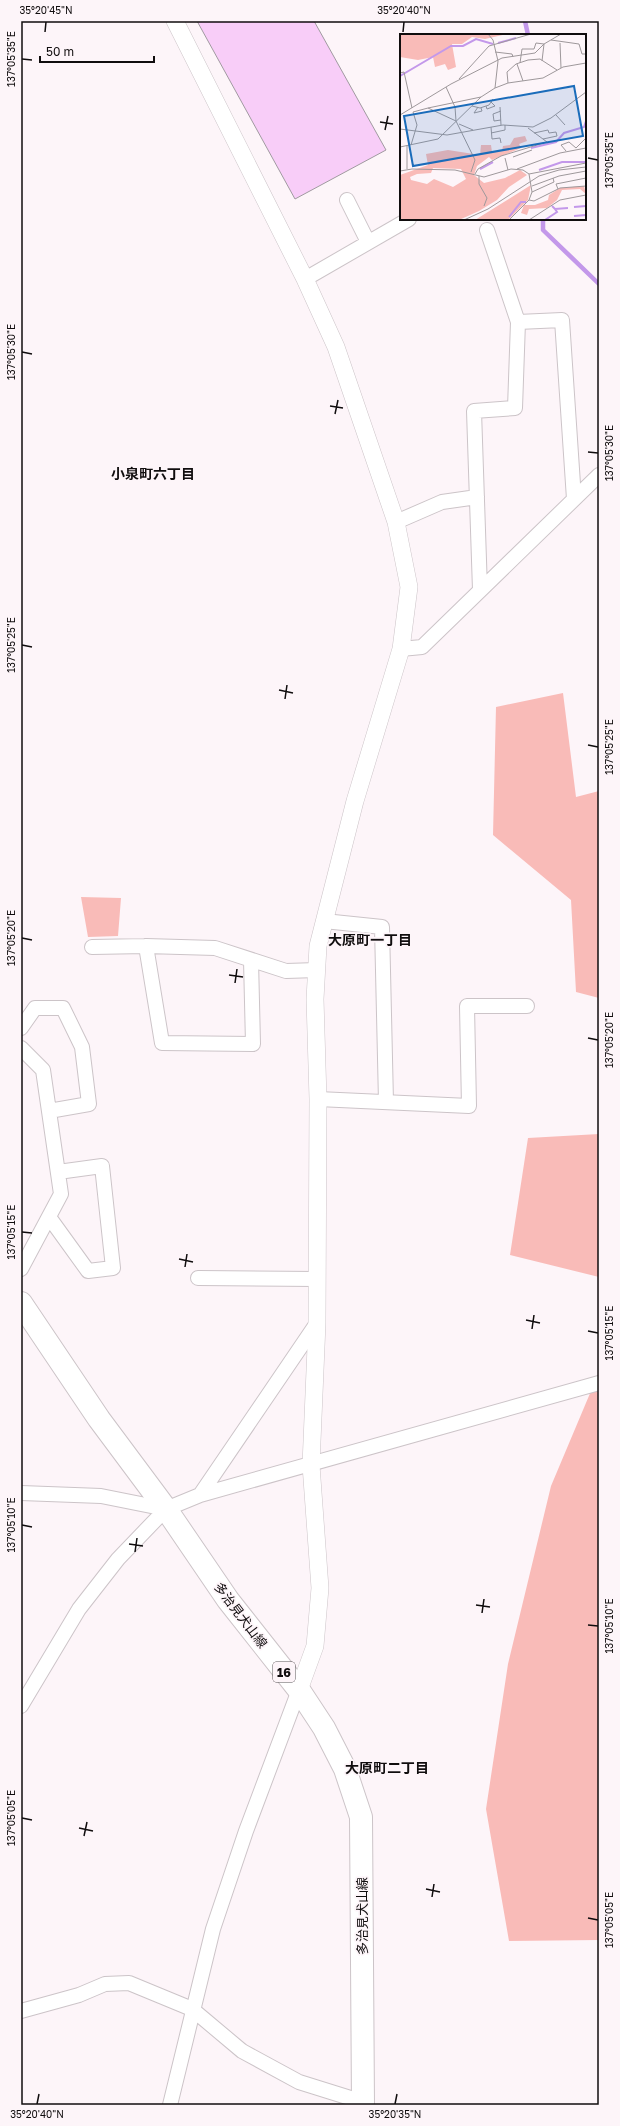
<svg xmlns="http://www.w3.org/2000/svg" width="620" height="2126" font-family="'Golos Text','Noto Sans JP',sans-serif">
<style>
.green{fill:#f9bbb8}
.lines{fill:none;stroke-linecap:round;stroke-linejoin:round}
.stream{stroke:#c398ea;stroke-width:4.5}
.building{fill:#f8cdf8;stroke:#a09aa0}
.minor-casing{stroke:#ccc4c8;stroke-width:16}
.tertiary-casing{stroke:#ccc4c8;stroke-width:18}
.primary-casing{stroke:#ccc4c8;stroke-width:24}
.minor{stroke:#fff;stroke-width:14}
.tertiary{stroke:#fff;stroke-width:17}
.primary{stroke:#fff;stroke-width:22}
.ticks{fill:none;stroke:#100d0e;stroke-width:1.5}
.labels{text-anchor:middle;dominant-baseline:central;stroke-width:3.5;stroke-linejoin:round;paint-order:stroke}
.shield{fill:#fdf5f9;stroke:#575354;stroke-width:1}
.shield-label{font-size:12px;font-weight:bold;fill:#100d0e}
.street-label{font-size:13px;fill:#100d0e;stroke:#fdf5f9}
.neighbourhood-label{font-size:14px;font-weight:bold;fill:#100d0e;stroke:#fdf5f9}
.inset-river{fill:none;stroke:#c398ea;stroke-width:2}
.inset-road{fill:none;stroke:#9e989b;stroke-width:1}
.view{fill:#1a6cba;fill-opacity:0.15;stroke:#1a6cba;stroke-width:2}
.inset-edge{fill:none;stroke:#100d0e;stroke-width:2}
.neatline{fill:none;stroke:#100d0e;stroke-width:1.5}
.ticks-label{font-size:10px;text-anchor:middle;fill:#100d0e}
</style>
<rect width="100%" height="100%" fill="#fdf5f9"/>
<path class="green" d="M563 693 576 797 599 791V998L576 992 571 900 493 835 496 707Z
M81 897 121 898 118 936 88 937Z
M599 1134V1277L510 1255 528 1138Z
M599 1372V1940L509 1941 486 1809 508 1664 551 1486Z"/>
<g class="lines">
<path class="stream" d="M525 21 528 35
M543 219V230L599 284"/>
</g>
<path class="building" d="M197 21H314L386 150 295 199Z"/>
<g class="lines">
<g class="minor-casing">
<path id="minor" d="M347 200 368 242
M487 230 518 322
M305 279 409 219
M396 522 442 502 477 497
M480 590 474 411 515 408 518 322 562 320 574 499
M401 649 422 647 599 475
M324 921 382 927 386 1102
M146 946 162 1043 253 1044 251 960
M92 947 146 946 215 948 286 971 317 970
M21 1028 35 1008H63L82 1047 89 1104 49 1111
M21 1048 43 1070 61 1194 21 1269
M318 1099 469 1106 467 1006H527
M49 1217 88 1271 113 1268 102 1166 58 1172
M198 1278 317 1279
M21 1493 101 1496 166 1509
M200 1495 317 1323
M21 1706 79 1609 118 1559 166 1509 200 1495 599 1383
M21 2011 79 1995 105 1984 129 1983 192 2009 242 2051 299 2082 363 2102
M170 2105 213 1929 246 1831 299 1690"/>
</g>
<g class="tertiary-casing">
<path id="tertiary" d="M175 21 305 279 336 347 396 522 409 587 401 649 355 801 318 946 315 999 318 1099 317 1323 311 1465 320 1588 315 1646 299 1690"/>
</g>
<g class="primary-casing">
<path id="primary" d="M21 1303 99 1419 166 1509 228 1600 299 1690 324 1728 345 1769 361 1817 363 2105"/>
</g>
<use href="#minor" class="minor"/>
<use href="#tertiary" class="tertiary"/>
<use href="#primary" class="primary"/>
</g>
<path class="ticks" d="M45 32 46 22M403 32 404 22M22 59 32 60M380 122 393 124M385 130 388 116M588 158 598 160M22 352 32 354M330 406 343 408M335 414 338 400M588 452 598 453M22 645 32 647M279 690 293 693M285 699 287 685M588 745 598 747M22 938 32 940M229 975 243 977M235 983 237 969M588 1038 598 1040M22 1232 32 1233M179 1259 193 1262M185 1267 187 1254M526 1320 540 1323M532 1329 534 1315M588 1331 598 1333M22 1525 32 1527M129 1544 143 1546M135 1552 137 1538M476 1605 490 1607M482 1613 484 1599M588 1625 598 1626M22 1818 32 1820M79 1828 93 1831M84 1836 87 1822M426 1889 440 1892M432 1897 434 1884M588 1918 598 1920M37 2104 39 2094M395 2104 397 2094"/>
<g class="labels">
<rect class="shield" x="273" y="1662" width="22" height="20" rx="3"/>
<g class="shield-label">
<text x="284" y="1672">16</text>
</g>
<g class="street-label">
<text transform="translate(241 1615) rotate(53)">多治見犬山線</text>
<text transform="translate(362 1916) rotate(-90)">多治見犬山線</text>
</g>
<g class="neighbourhood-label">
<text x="153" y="473">小泉町六丁目</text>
<text x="370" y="939">大原町一丁目</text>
<text x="387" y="1767">大原町二丁目</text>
</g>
</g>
<g transform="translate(400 34)">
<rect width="186" height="186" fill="#fdf5f9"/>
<path d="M0 0H107L85 5 72 3 62 10H52L56 33 48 36 45 30 35 33 33 23 18 26 0 23ZM125 102 127 107 119 110 121 114 92 126 89 123 77 132 74 141 84 149 105 144 120 136 127 141 109 153 97 166 79 177 59 186H0V141L28 131 26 120 48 116 80 121 81 111H91L92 118 102 117 103 112 110 111 114 104ZM33 134 61 135 66 145 53 153 34 145 27 150 11 146 10 143 17 140 31 139ZM131 151 128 166 108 186H75ZM184 152 186 160 180 155 162 156 157 166 147 174 129 175 127 181 121 179 124 171H135L148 166 149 161 160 154Z" fill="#f9bbb8" fill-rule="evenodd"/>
<path class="inset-river" d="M98 9 116 4M0 42 51 12H63L76 5 93 10M131 114 156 108 164 99 184 93 186 87M80 135 93 128M139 136 162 128H186M152 172 155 175 168 174M174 173 186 172M174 182 186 181M109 183 121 168H126M145 186 157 178 155 175"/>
<path class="inset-road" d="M88 0 93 6 98 27 95 54M151 6 179 10 182 20H186M160 9 161 34M95 18 112 20 113 23M142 27 144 10M120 29 122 15H134L136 9 144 10M117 30 123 47M0 39 4 38 12 74M59 45 89 12 131 0M108 49 107 38 116 30 128 26 140 25 157 36M46 53 55 73 56 87M72 72 80 74 89 71 93 65M86 72 87 75 95 72 91 68M78 73 74 79 82 77 81 74M100 73 101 91M28 74 81 63M101 77 93 80 94 87 101 86M13 78 28 74 56 87 75 126 71 138M0 81 51 50 102 24 135 19 144 10 161 0M156 81 165 91M59 90 73 96M91 93 92 105 100 104 101 109M0 95 47 101 103 91 133 93 151 84 186 58M91 99 105 96V91M134 99 148 96 149 99 156 98 157 102 143 105M11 111 17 91 13 78M0 113 38 105 81 63 95 54 108 49 143 44 163 33 186 29M176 114 186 104M166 117 161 111 169 108 176 114M113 123 132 116M105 124 108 136M7 135V111M117 135 160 119 186 114M0 137 12 135 55 136 84 143 111 135 123 136 129 140 132 158 129 166 109 186M75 140 78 135 101 122 147 108 128 94M129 140 186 129M79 142V150L87 164 84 172M132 152 159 142 186 137M158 155 156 150 186 144M132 158 154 148 153 144M129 166 134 167 160 154 186 152M64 186 88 175 139 142 159 136 186 133M129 186 160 166 186 161"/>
<path class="view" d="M174 52 183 102 13 132 4 82Z"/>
<rect width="186" height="186" class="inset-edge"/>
</g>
<rect width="620" height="2126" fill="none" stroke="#fdf5f9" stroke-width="44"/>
<path d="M40 56v6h114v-6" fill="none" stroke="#100d0e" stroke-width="2"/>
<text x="46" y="56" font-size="12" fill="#100d0e" stroke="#fdf5f9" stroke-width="3" paint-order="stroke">50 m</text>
<rect x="22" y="22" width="576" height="2082" class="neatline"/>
<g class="ticks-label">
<text x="46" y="14">35°20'45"N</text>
<text x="404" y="14">35°20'40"N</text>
<text transform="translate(11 59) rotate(-90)" y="4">137°05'35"E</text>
<text transform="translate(609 160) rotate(-90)" y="4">137°05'35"E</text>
<text transform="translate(11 352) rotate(-90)" y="4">137°05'30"E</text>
<text transform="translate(609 453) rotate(-90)" y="4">137°05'30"E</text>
<text transform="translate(11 645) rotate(-90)" y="4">137°05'25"E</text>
<text transform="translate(609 747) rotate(-90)" y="4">137°05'25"E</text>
<text transform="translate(11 938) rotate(-90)" y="4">137°05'20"E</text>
<text transform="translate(609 1040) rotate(-90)" y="4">137°05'20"E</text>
<text transform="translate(11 1232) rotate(-90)" y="4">137°05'15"E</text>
<text transform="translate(609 1333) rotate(-90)" y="4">137°05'15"E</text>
<text transform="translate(11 1525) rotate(-90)" y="4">137°05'10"E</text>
<text transform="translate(609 1626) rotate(-90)" y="4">137°05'10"E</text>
<text transform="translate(11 1818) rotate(-90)" y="4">137°05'05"E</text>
<text transform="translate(609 1920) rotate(-90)" y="4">137°05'05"E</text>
<text x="37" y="2118">35°20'40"N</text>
<text x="395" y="2118">35°20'35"N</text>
</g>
</svg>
